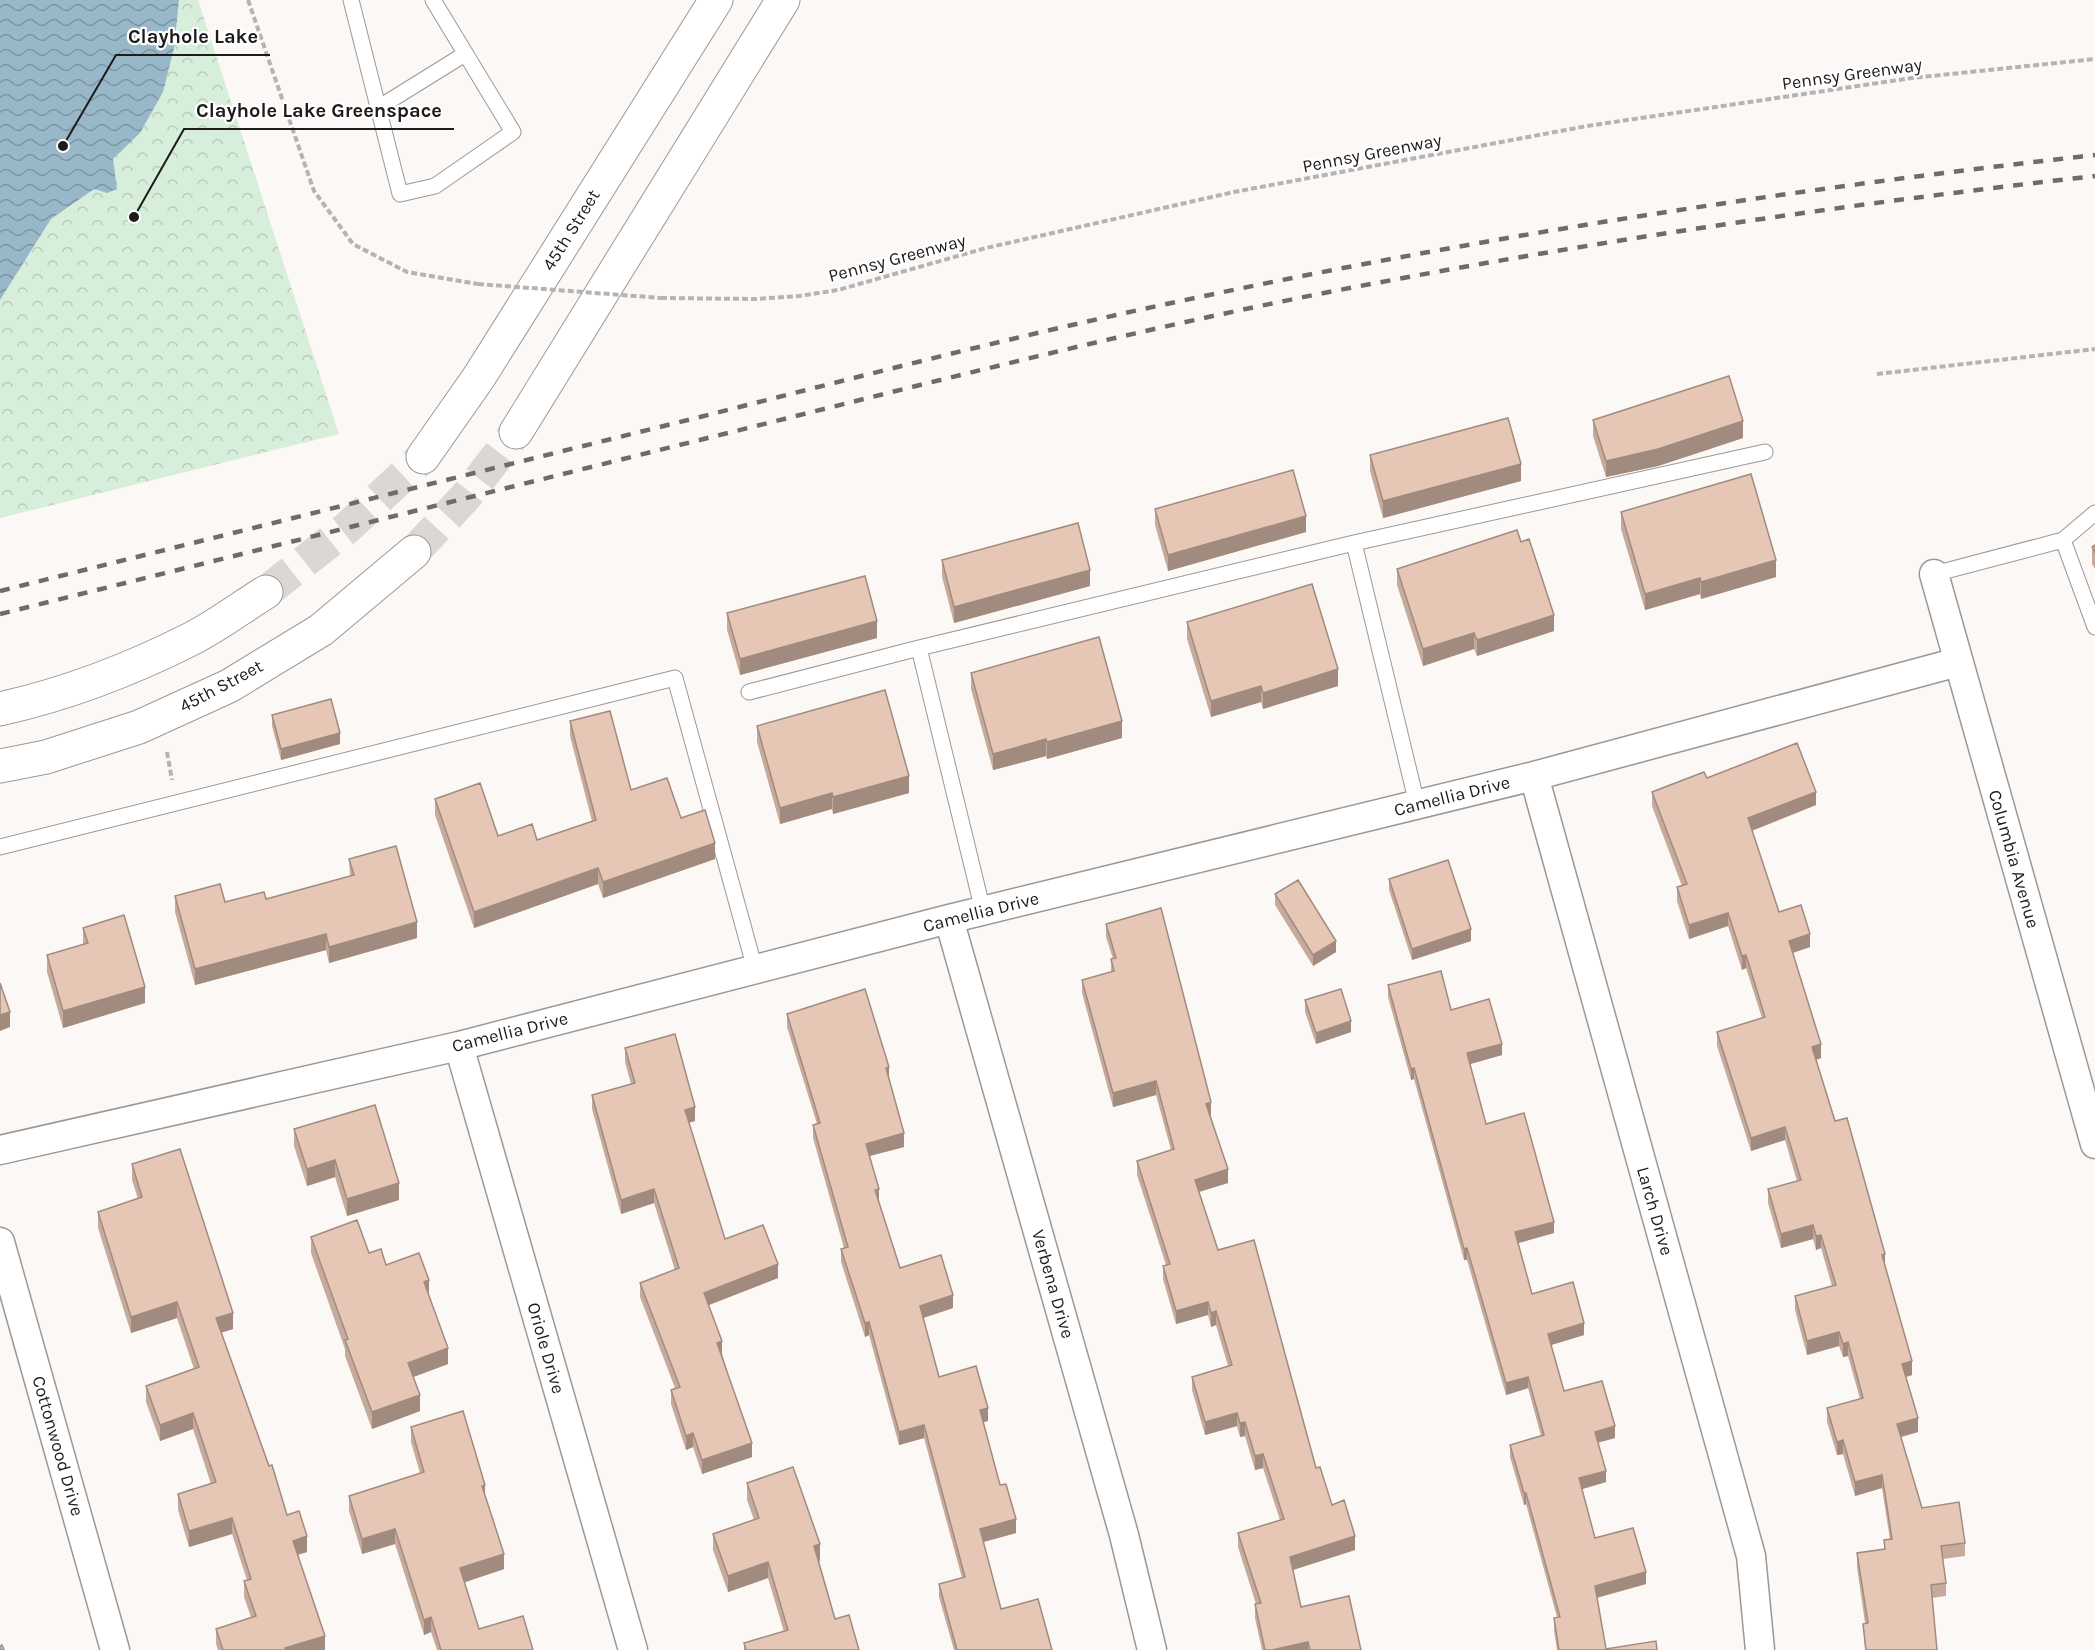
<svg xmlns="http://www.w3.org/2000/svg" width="2095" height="1650" font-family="Karla,sans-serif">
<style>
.park{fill:url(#park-crowns)}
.water{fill:url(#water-waves)}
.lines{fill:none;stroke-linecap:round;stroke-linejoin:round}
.secondary-tunnel{stroke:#dbd7d5;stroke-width:33;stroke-dasharray:33 16;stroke-linecap:butt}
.lane-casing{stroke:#9b9896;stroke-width:17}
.street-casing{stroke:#9b9896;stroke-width:31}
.secondary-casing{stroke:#9b9896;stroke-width:35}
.path{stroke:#b7b3b2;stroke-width:4;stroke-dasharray:6 3;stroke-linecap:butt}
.lane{stroke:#fff;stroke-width:15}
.street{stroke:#fff;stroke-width:28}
.secondary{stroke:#fff;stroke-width:33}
.rail{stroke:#6e6c6b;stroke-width:4.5;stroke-dasharray:10 10;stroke-linecap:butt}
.path-bridge{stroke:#b7b3b2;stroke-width:4;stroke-dasharray:6 3;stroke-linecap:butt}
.wall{fill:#c6ab9d}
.shaded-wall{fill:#a18b7f}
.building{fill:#e6c7b6;stroke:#a18b7f;stroke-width:1.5}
.labels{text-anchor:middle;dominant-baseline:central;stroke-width:4.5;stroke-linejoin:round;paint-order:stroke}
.street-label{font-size:18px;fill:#1d1b1b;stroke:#fff}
.leader{fill:none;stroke:#1d1b1b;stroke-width:2}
.callout-dot{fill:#1d1b1b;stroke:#fff;stroke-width:2}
.callout-label{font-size:20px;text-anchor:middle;font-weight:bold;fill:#1d1b1b;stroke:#fff;stroke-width:4.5;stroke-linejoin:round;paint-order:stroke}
</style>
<defs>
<pattern id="park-crowns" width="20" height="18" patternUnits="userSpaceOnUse" patternTransform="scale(1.5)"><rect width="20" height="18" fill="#d7eeda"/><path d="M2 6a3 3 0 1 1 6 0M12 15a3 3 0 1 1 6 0" fill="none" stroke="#b8ccba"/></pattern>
<pattern id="water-waves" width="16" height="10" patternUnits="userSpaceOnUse" patternTransform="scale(1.5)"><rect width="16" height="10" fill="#98b8c9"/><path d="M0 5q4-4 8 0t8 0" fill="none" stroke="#7b95a2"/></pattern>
</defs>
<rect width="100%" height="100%" fill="#fcf8f6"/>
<path class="park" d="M0 0H198L339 434 0 518Z"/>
<path class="water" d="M0 0H179L174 48 163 92 140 133 113 159 117 189 107 193 94 189 51 219 0 300Z"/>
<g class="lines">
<path class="secondary-tunnel" d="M414 552 468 494 516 432
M266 592 347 528 423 457"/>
<g class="lane-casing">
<path id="lane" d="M351 0 400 194 435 186 513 132 433 0
M378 108 465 54
M2063 540 2095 627
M1354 543 1765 452
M1934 574 2063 540 2095 513
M749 692 919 648
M0 847 675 678 755 969
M983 911 919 648 1354 543 1417 804"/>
</g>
<g class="street-casing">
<path id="street" d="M1934 574 2095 1144
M1534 776 1751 1556 1760 1650
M949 919 1124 1535 1152 1650
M459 1046 633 1650
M0 1150 459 1046 949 919 1534 776 1958 662
M0 1242 115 1650"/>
</g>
<g class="secondary-casing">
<path id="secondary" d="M516 432 783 0
M423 457 479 377 716 0
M0 709C67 694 132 669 193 638 218 625 242 607 266 592
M0 766 46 757 139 727 229 686 321 630 414 552"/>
</g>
<path class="path" d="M248 0 314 191 353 244 407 272 478 284
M661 298 756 299 799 296 838 290 986 248 1234 192 1587 126 1912 78 2095 59
M1877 374 2095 349
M167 752 172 780"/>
<use href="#lane" class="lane"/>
<use href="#street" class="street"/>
<use href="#secondary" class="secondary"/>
<path class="rail" d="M0 591C233 533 466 475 700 417 846 380 992 342 1139 310 1454 241 1774 191 2095 155
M0 614C251 552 502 489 752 427 944 379 1135 330 1329 292 1582 243 1838 205 2095 176"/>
<path class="path-bridge" d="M478 284 661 298"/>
</g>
<path class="wall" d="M1593 420 1743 438 1658 466 1606 477 1593 436Z
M1370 455 1521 481 1383 518 1370 471Z
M1155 509 1306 532 1168 571 1155 525Z
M1621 512 1776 577 1701 599 1700 594 1645 610 1621 529Z
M1521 542 1554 631 1477 656 1474 649 1423 666 1397 585V569Z
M2095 545V569L2092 564V547Z
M942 560 1090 586 954 623 942 577Z
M727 613 877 638 740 675 727 630Z
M1187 622 1338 686 1263 709 1261 702 1211 717 1187 639Z
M971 673 1122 738 1047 759 1046 756 993 770 971 689Z
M272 715 340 744 281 760 272 726Z
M570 721 631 790 681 818 715 859 603 898 598 884 474 928 435 815V799L498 836 537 840 592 821 570 736Z
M757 726 909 793 833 814 832 809 780 824 757 742Z
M1707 778 1816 805 1752 831 1779 912 1810 947 1793 953 1821 1058 1816 1060 1835 1121 1885 1266 1912 1375 1906 1377 1918 1432 1901 1437 1922 1508 1965 1543V1556L1943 1559 1946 1583V1596L1932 1598 1937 1650H1865L1863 1624 1865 1623 1857 1567V1553L1884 1549V1540H1890L1882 1488 1855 1496 1843 1454 1837 1455 1827 1422V1408L1860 1399 1848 1356 1843 1357 1839 1346 1807 1355 1795 1310V1296L1832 1286 1821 1248 1816 1250 1813 1239 1781 1248 1768 1203V1189L1797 1181 1785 1140 1751 1151 1717 1046V1032L1762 1018 1746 968 1742 970 1728 926 1689 939 1677 901V887L1682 886 1652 806V792Z
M349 859 417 938 329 963 326 950 195 985 175 912V896L225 902 266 899 350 876Z
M1389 879 1471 941 1412 960 1389 890Z
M1275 894 1336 952 1313 966 1275 905Z
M1106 924 1211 1116 1228 1183 1199 1192 1218 1250 1332 1505 1355 1550 1292 1570 1301 1607 1361 1650H1262L1255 1618V1604H1256L1238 1547V1533L1280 1520 1263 1468 1255 1470 1245 1436 1240 1437 1237 1426 1205 1435 1192 1390V1377L1228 1366 1216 1325 1211 1327 1208 1315 1176 1324 1163 1279V1266L1166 1265 1137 1175V1161L1171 1150 1156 1095 1113 1107 1082 993V980L1111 972V959H1113L1106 937Z
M83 928 145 1003 63 1028 47 972V955L83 945Z
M1388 985 1451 1010 1502 1055 1470 1064 1486 1124 1554 1233 1518 1243 1532 1294 1584 1335 1551 1345 1564 1391 1615 1438 1598 1443 1606 1482 1582 1489 1595 1538 1646 1584 1597 1598 1606 1649 1657 1650H1557L1554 1630V1618L1557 1617 1526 1504 1524 1505 1510 1457V1445L1541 1436 1528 1388 1506 1395 1467 1260H1464L1414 1079 1411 1080 1388 997Z
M1305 1000 1351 1032 1316 1044 1305 1012Z
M787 1014 889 1080 904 1147 869 1156 879 1202 900 1268 953 1308 923 1318 939 1377 988 1421 983 1422 1000 1485 1016 1533 983 1542 1001 1609 1052 1650H954L939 1597V1584L962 1578 924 1438 899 1445 869 1335 865 1337 841 1262V1249L844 1248 813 1138V1125L817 1124 787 1027Z
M625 1048 695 1121 689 1122 725 1239 778 1278 708 1305 752 1457 702 1474 693 1447 686 1450 671 1404V1390L675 1388 640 1297V1283L675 1270 654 1203 621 1214 592 1109V1095L631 1084 625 1062Z
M294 1129 399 1200 347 1216 335 1177 307 1186 294 1146Z
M132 1164 233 1329 221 1333 287 1515 307 1552 298 1555 325 1650H218L216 1644V1629L251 1617 244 1597V1581L247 1580 232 1534 189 1547 178 1510V1494L211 1484 193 1429 160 1441 146 1402V1386L194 1369 177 1318 131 1333 98 1228V1212L138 1199 132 1180Z
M311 1237 369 1253 429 1295 448 1364 413 1377 420 1411 372 1429 345 1356V1349L311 1253Z
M411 1427 485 1496 504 1569 464 1582 479 1629 533 1650H437L431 1632 424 1635 395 1544 362 1554 349 1511V1496L420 1473 411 1442Z
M747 1483 820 1561H819L835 1619 859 1650H744V1643L784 1632 768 1578 728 1592 713 1550V1534L754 1520 747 1500Z"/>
<path class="shaded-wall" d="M1743 421V438L1658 466 1606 477V461Z
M1521 464V481L1383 518V501Z
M1306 516V532L1168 571V555Z
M1776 560V577L1701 599V582Z
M1090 570V586L954 623V607Z
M1700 578V594L1645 610V594Z
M1554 615V631L1477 656V640Z
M877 621V638L740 675V659Z
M1474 633V649L1423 666V649Z
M1338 669V686L1263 709V693Z
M1261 686V702L1211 717V701Z
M1122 721V738L1047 759V742Z
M340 733V744L281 760V749Z
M1046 739V756L993 770V754Z
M909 776V793L833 814V797Z
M1816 792V805L1748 832V818Z
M832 793V809L780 824V808Z
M715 843V859L603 898V882Z
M598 868V884L474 928V912Z
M1728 913V926L1689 939V925Z
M417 922V938L329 963V947Z
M1471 929V941L1412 960V949Z
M326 934V950L195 985V969Z
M1810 934V947L1789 954V941Z
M1336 941V952L1313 966V955Z
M1746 955V968L1742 970V956Z
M145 987V1003L63 1028V1011Z
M10 1012V1027L0 1031V1015Z
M1351 1021V1032L1316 1044V1033Z
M1502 1044V1055L1467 1065V1053Z
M1821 1044V1058L1812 1061V1047Z
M889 1067V1080L886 1068Z
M1414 1068V1079L1411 1080V1069Z
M1156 1081V1095L1113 1107V1093Z
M1211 1102V1116L1206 1117V1104Z
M695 1107V1121L685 1124V1110Z
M1785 1127V1140L1751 1151V1138Z
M904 1133V1147L866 1157V1144Z
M335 1160V1177L307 1186V1169Z
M1228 1169V1183L1195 1193V1180Z
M399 1183V1200L347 1216V1199Z
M654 1189V1203L621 1214V1200Z
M879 1189V1202L875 1190Z
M1554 1222V1233L1515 1244V1232Z
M1813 1225V1239L1781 1248V1234Z
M1821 1235V1248L1816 1250V1236Z
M1467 1248V1260H1464V1249Z
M1885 1254V1268L1882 1255Z
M778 1264V1278L704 1307V1293Z
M429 1280V1297L424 1282Z
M953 1295V1308L920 1319V1306Z
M177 1302V1318L131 1333V1317Z
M1208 1302V1315L1176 1324V1311Z
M1216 1311V1325L1211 1327V1313Z
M233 1313V1329L216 1334V1318Z
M869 1322V1335L865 1337V1323Z
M1584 1323V1335L1548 1346V1334Z
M1839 1332V1346L1807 1355V1341Z
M722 1341V1355L717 1343Z
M1848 1342V1356L1843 1357V1344Z
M448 1348V1364L408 1379V1363Z
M1912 1361V1375L1902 1378V1364Z
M1528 1377V1388L1506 1395V1383Z
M420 1395V1411L372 1429V1412Z
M988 1408V1421L980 1423V1410Z
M193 1413V1429L160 1441V1425Z
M1237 1413V1426L1205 1435V1422Z
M1918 1418V1432L1897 1438V1424Z
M1245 1422V1436L1240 1437V1423Z
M924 1425V1438L899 1445V1432Z
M1615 1426V1438L1595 1443V1432Z
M693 1433V1447L686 1450V1436Z
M1843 1440V1454L1837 1455V1442Z
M752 1443V1457L702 1474V1460Z
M1263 1454V1468L1255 1470V1456Z
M1606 1471V1482L1579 1490V1478Z
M1882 1475V1488L1855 1496V1482Z
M485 1485V1500L482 1486Z
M1524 1493H1526V1504L1524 1505Z
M232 1518V1534L189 1547V1531Z
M1016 1519V1533L980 1543V1529Z
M395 1529V1544L362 1554V1539Z
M307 1536V1552L293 1556V1541Z
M1355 1536V1550L1290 1571V1557Z
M820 1544V1561L814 1563V1546Z
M504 1554V1569L460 1584V1568Z
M768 1562V1578L728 1592V1576Z
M1646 1572V1584L1595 1598V1586Z
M431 1617V1632L424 1635V1620Z
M325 1636V1650H285V1648Z
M1308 1642V1650H1272Z"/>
<path class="building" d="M1729 376 1743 421 1658 449 1606 461 1593 420Z
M1508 418 1521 464 1383 501 1370 455Z
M1293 470 1306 516 1168 555 1155 509Z
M1751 474 1776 560 1701 582 1700 578 1645 594 1621 512Z
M1078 523 1090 570 954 607 942 560Z
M1517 530 1521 542 1529 539 1554 615 1477 640 1474 633 1423 649 1397 569Z
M2095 545V553L2092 547Z
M865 576 877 621 740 659 727 613Z
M1312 584 1338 669 1263 693 1261 686 1211 701 1187 622Z
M1099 637 1122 721 1047 742 1046 739 993 754 971 673Z
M885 690 909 776 833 797 832 793 780 808 757 726Z
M331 699 340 733 281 749 272 715Z
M610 711 631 790 667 778 681 818 705 810 715 843 603 882 598 868 474 912 435 799 480 783 498 836 532 824 537 840 596 820 570 721Z
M1797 743 1816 792 1748 818 1779 912 1801 905 1810 934 1789 941 1821 1044 1812 1047 1835 1121 1847 1118 1885 1254 1882 1255 1912 1361 1902 1364 1918 1418 1897 1424 1922 1508 1959 1502 1965 1543 1941 1546 1946 1583 1931 1585 1937 1650H1866L1863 1624 1868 1623 1857 1553 1885 1549 1884 1540 1892 1539 1882 1475 1855 1482 1843 1440 1837 1442 1827 1408 1863 1398 1848 1342 1843 1344 1839 1332 1807 1341 1795 1296 1836 1285 1821 1235 1816 1236 1813 1225 1781 1234 1768 1189 1801 1180 1785 1127 1751 1138 1717 1032 1765 1017 1746 955 1742 956 1728 913 1689 925 1677 887 1687 884 1652 792 1704 772 1707 778Z
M396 846 417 922 329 947 326 934 195 969 175 896 220 884 225 902 264 892 266 899 354 875 349 859Z
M1448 860 1471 929 1412 949 1389 879Z
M1298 880 1336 941 1313 955 1275 894Z
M1161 908 1211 1102 1206 1104 1228 1169 1195 1180 1218 1250 1254 1240 1316 1468 1320 1467 1332 1505 1344 1500 1355 1536 1290 1557 1301 1607 1349 1596 1361 1650H1310L1308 1642 1272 1650H1265L1255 1604 1261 1603 1238 1533 1284 1519 1263 1454 1255 1456 1245 1422 1240 1423 1237 1413 1205 1422 1192 1377 1232 1365 1216 1311 1211 1313 1208 1302 1176 1311 1163 1266 1170 1264 1137 1161 1174 1149 1156 1081 1113 1093 1082 980 1114 971 1111 959 1116 958 1106 924Z
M124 915 145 987 63 1011 47 955 88 943 83 928Z
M1441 971 1451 1010 1489 999 1502 1044 1467 1053 1486 1124 1524 1113 1554 1222 1515 1232 1532 1294 1573 1282 1584 1323 1548 1334 1564 1391 1602 1381 1615 1426 1595 1432 1606 1471 1579 1478 1595 1538 1633 1528 1646 1572 1595 1586 1606 1649 1656 1641 1657 1650H1559L1554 1618 1560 1617 1526 1493H1524L1510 1445 1544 1435 1528 1377 1506 1383 1467 1248 1464 1249 1414 1068 1411 1069 1388 985Z
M0 983 10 1012 0 1015Z
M865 989 889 1067 886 1068 904 1133 866 1144 879 1189 875 1190 900 1268 941 1255 953 1295 920 1306 939 1377 976 1366 988 1408 980 1410 1000 1485 1006 1484 1016 1519 980 1529 1001 1609 1038 1599 1052 1650H957L939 1584 965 1577 924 1425 899 1432 869 1322 865 1323 841 1249 848 1247 813 1125 820 1123 787 1014Z
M1341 989 1351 1021 1316 1033 1305 1000Z
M675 1034 695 1107 685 1110 725 1239 763 1225 778 1264 704 1293 722 1341 717 1343 752 1443 702 1460 693 1433 686 1436 671 1390 680 1387 640 1283 679 1268 654 1189 621 1200 592 1095 635 1083 625 1048Z
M375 1105 399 1183 347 1199 335 1160 307 1169 294 1129Z
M180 1149 233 1313 216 1318 269 1466 272 1465 287 1515 299 1511 307 1536 293 1541 325 1636 285 1648 286 1650H223L216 1629 256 1616 244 1581 251 1579 232 1518 189 1531 178 1494 216 1482 193 1413 160 1425 146 1386 199 1367 177 1302 131 1317 98 1212 142 1197 132 1164Z
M357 1220 369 1253 381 1249 386 1265 419 1253 429 1280 424 1282 448 1348 408 1363 420 1395 372 1412 345 1340 348 1339 311 1237Z
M463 1411 485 1485 482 1486 504 1554 460 1568 479 1629 523 1616 533 1650H441L431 1617 424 1620 395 1529 362 1539 349 1496 424 1472 411 1427Z
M793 1467 820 1544 814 1546 835 1619 849 1615 859 1650H746L744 1643 788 1630 768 1562 728 1576 713 1534 759 1518 747 1483Z
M2 1645 4 1650H0V1646Z"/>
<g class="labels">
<g class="street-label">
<text transform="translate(1852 74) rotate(-8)">Pennsy Greenway</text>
<text transform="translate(1372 153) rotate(-11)">Pennsy Greenway</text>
<text transform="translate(571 230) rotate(-58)">45th Street</text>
<text transform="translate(897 258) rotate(-15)">Pennsy Greenway</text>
<text transform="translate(221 686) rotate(-28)">45th Street</text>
<text transform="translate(1452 796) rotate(-14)">Camellia Drive</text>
<text transform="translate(2014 859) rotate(74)">Columbia Avenue</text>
<text transform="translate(981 912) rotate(-14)">Camellia Drive</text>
<text transform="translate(510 1032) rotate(-14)">Camellia Drive</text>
<text transform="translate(1655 1211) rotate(74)">Larch Drive</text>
<text transform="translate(1053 1284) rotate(74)">Verbena Drive</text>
<text transform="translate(546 1348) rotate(74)">Oriole Drive</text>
<text transform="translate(58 1446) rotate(74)">Cottonwood Drive</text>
</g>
</g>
<path class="leader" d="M63 146L116 55H270M134 217L184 129H454"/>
<g class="callout-dot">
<circle cx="63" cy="146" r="6"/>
<circle cx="134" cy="217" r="6"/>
</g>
<g class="callout-label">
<text x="193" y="43">Clayhole Lake</text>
<text x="319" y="117">Clayhole Lake Greenspace</text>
</g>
</svg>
